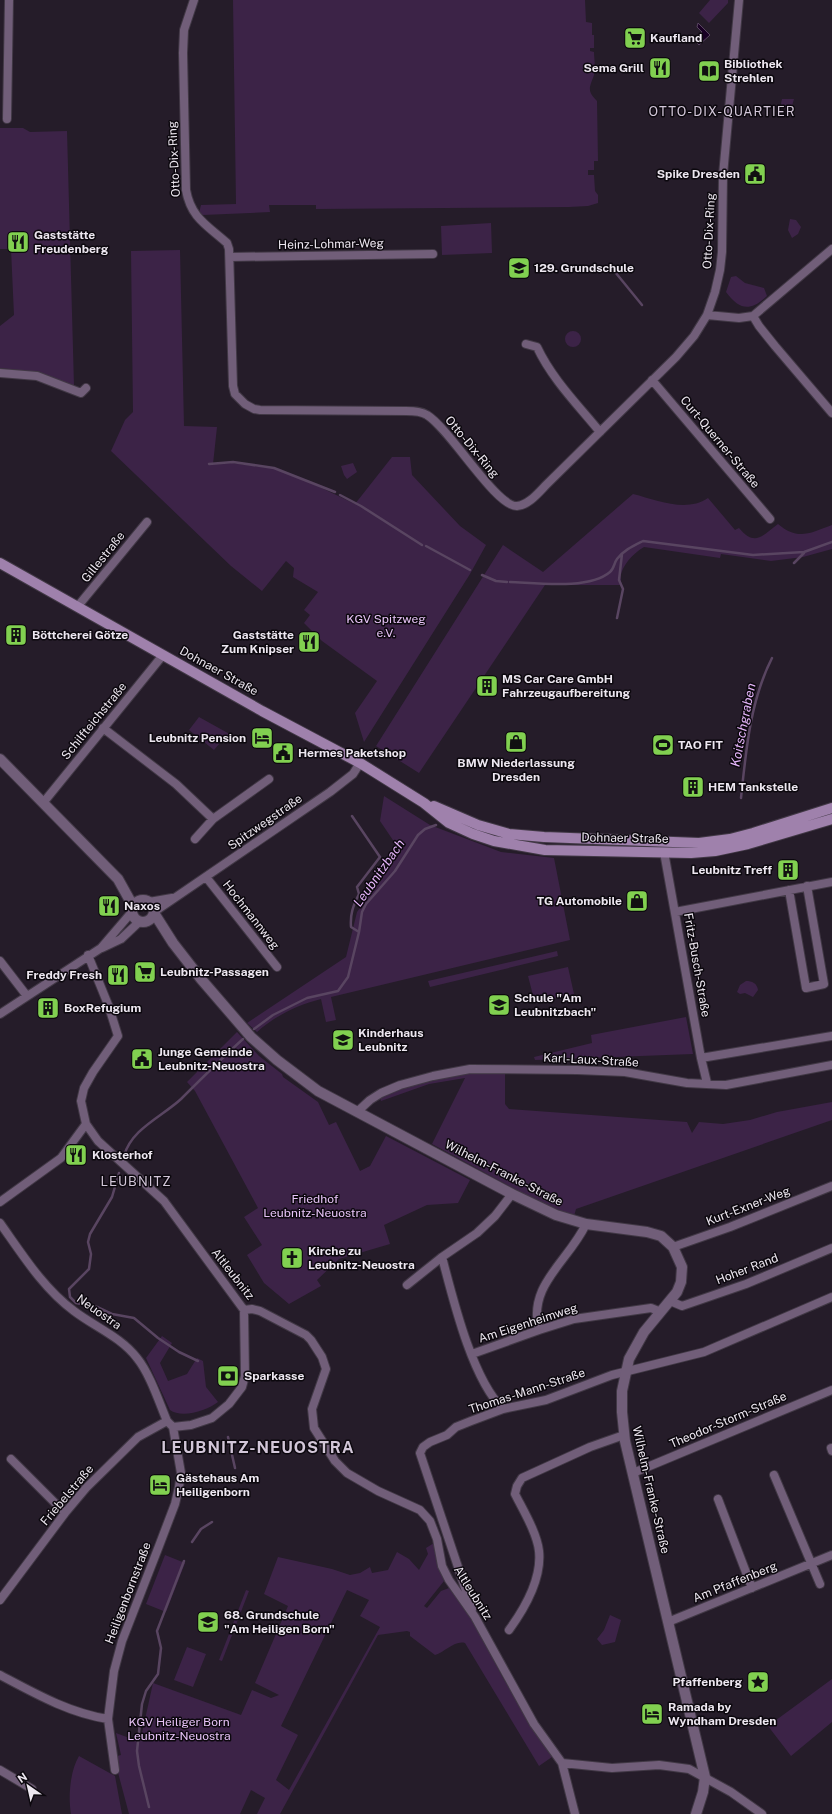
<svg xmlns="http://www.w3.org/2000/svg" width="832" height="1814" font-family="'Public Sans',sans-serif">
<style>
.green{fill:#3c2347;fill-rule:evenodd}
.water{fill:#190024;stroke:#594561}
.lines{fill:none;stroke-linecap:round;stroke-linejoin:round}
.stream{stroke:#594561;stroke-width:2.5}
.minor-casing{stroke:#413845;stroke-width:10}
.tertiary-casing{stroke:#413845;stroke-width:12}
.secondary-casing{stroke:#413845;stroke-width:12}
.minor{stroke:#715e79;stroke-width:8}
.tertiary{stroke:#715e79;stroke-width:10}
.secondary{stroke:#9f81ac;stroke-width:10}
.labels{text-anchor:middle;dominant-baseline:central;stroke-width:3;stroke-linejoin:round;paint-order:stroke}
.poi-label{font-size:12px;font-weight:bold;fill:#ede7f0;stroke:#0c080e;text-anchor:start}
.street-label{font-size:12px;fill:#ede7f0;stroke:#0c080e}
.park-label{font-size:12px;fill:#e7c3f7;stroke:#0c080e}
.neighbourhood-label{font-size:13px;letter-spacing:1px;fill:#d2c6d8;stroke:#0c080e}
.water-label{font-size:13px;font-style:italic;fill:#e6b6fb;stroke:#0c080e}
.district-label{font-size:16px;font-weight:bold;letter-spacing:1px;fill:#d2c6d8;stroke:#0c080e}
</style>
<rect width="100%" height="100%" fill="#251c29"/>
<path class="green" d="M233 0H585L586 22 592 23V35H594V48H590V51L594 52C594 58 596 69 594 75 590 87 586 90 597 101L598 161H594V170H588V175H594L595 191 598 195V203L588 206 569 207 316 209V205H269L270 212 203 215 199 213 201 205 236 204Z
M710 0H728V3L709 23 699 13Z
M782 99H794L791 109 780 108Z
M0 128H23L30 132 67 131 74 386 36 372 0 368V326L14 315 11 249H0Z
M790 219 796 220 801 227 798 234 792 238 788 230Z
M491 223 492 253 442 255 441 226Z
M180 250 184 426 217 427 213 464 232 463 277 469 305 480 355 504 392 457H410L412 475 460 526 486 545 470 574 364 742 355 713 377 681 322 641 304 623 310 615 304 610 318 592 293 577 294 568 286 561 262 591 231 566 111 451 125 420 133 412 131 251Z
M736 276 745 283 764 288 767 296C751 311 740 311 726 292L731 277Z
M565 339a8 8 0 1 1 16 0a8 8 0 1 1-16 0Z
M353 463 357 472 347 479 344 475 341 466Z
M633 494C657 500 686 513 708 498L735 530 739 528C755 547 762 536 778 524 798 541 810 533 832 525V549L803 557 771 561 721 554 720 558 644 547C632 554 616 571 622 585H545L419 773 376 746 503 545 543 572Z
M199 717 235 737 234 738 230 735 225 737 214 750 189 730Z
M384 796 430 825 501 852 554 858 570 940 331 997 336 1020 326 1022 321 999C297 1005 275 1016 257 1032L247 1023 346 957 357 912 401 852 380 821Z
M557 951 558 956 430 987 428 981Z
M568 967 574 994 535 1003 528 976Z
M746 981C752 981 757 983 758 990L753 997 745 993 740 994 737 992 740 985Z
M686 1017 693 1054 535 1060 534 1057 592 1043 591 1035Z
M237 1032 259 1056 282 1074 283 1077 318 1102 329 1125 336 1122 360 1171 370 1166 386 1136 470 1180 458 1203 427 1205 384 1225 390 1244 339 1259 317 1280 321 1286 289 1304 264 1283 247 1255 262 1245 244 1217 258 1208 195 1091 187 1082Z
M505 1070V1104L509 1109 687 1122 692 1133 699 1122 723 1124 750 1120 777 1112 832 1102V1120L576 1209 574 1216 546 1206 432 1144 465 1078 429 1084 381 1101 380 1097 433 1076Z
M162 1336 172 1343 160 1363 168 1381 187 1374 197 1358 203 1361 206 1387 218 1402C208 1410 182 1419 170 1410L146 1358Z
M434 1543 440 1570 444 1581 424 1606 427 1608 441 1591 449 1588 470 1615 503 1678 552 1757 539 1766 465 1643C455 1640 445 1652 435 1655L410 1636V1632L407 1631 378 1635 280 1814H257L265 1798 251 1790 240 1814H129L116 1765 117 1756 121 1755 116 1733 140 1742 153 1683 241 1715 252 1690 271 1698 279 1695 255 1683 288 1606 264 1594 278 1557 332 1569 350 1575 360 1573 370 1567 372 1573 388 1570 397 1552 409 1559 419 1570 428 1554 426 1548ZM347 1590 369 1600 360 1616 380 1627 289 1790 276 1780 298 1735 281 1726Z
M165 1555 185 1563 166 1612 146 1604Z
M246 1590 249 1591 222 1661 219 1660Z
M610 1615 621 1620 615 1642 602 1645 597 1639 604 1630Z
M187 1647 206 1654 193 1687 174 1680Z
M832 1679V1722L791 1756 768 1726Z
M79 1756 115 1776 122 1814H71C68 1797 70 1771 79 1756Z"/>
<path class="water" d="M698 23 710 35 699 45 693 39 695 36 697 38 702 32 697 27Z"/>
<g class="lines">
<path class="stream" d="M611 267 642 305
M209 464 233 462 274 468 335 492
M340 495 361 506 422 545
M426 546 470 570
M794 563 804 553
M482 575 496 581 507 582
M510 582C537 583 589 590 610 572 614 569 614 563 617 559 624 550 633 546 643 541L753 555 804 552 832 542
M617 618 623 589 619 580 622 554
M741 798C746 751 750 701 772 658
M352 816 380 857 357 887 359 894C353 906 350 914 351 927L359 932
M254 1029 273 1015 307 998 338 991 348 977 359 932 362 912 366 904 395 871 418 835 425 829 436 825
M124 1156C131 1129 163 1116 181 1099 202 1078 222 1058 243 1039
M119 1173 112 1197 90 1234 88 1242 91 1254 89 1269 69 1289 70 1297 76 1303 97 1307 112 1314 134 1318 158 1338 179 1352 198 1361
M228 1437 235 1468
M192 1542 201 1529 212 1522
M149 1807 139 1766 137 1751 142 1704 146 1691 158 1674 161 1648 157 1631 184 1561"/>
<g class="minor-casing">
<path id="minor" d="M194 0 184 30 183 53 186 190C191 218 207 225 227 243L229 249 233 386 235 394 245 404 254 409 260 410 406 411C413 411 421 411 427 415 450 429 496 507 517 506 529 505 539 492 547 484L676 357 694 336 707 315 715 292 720 270 722 252 723 175 739 0
M7 119 9 0
M230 257 433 254
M707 315 739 318 753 316 832 249
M753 316 759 326 775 346 832 413
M526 344 537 347C552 379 578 405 600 432
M0 373 37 376 81 393 86 388
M652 380 770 519
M78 606 147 522
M103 728 176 784 213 819
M43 803 163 655
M195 839 213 819 269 779
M664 852 701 1058 707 1083
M206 877 277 967
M789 890 806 988 824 984 807 886
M149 902 172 898
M154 912 330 792 353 774 360 763
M675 912 832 882
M102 948 121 939 139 922
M88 955 109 1007 118 1036 93 1072 84 1088 81 1101 86 1124 98 1141 164 1201 244 1310 245 1376 242 1387 229 1404 212 1418 191 1425 173 1427
M0 961 27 996
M0 1014 101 948 131 913
M701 1058 832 1036
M357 1112 370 1100 381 1093 400 1085 433 1076 470 1069 577 1070 625 1072 687 1083 726 1085 832 1065
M0 1202 61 1158 86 1124
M0 1223C22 1254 43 1288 74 1311 95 1327 121 1337 137 1358 150 1374 159 1402 167 1421L173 1427
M673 1247 730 1227 832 1186
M442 1257C453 1299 472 1379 503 1409
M407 1285 442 1257 477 1233 495 1216 512 1194
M670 1301 682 1306 746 1284 832 1248
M244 1310 252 1309 260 1311 306 1335 311 1340 322 1357 326 1369 312 1409 314 1428 335 1461 347 1473 378 1491 420 1510 430 1521 437 1539 442 1566 449 1580 475 1617 534 1724 562 1763 575 1814
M539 1330C527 1285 569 1261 586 1224
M472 1354 539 1330 574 1319 651 1308 661 1312
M831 1448 832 1451
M11 1459 65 1513
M633 1473 832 1390
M774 1475 820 1584
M718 1499 752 1588
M0 1600 65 1513 86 1488 138 1437 167 1421
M472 1609 420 1453 423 1447 430 1442 447 1435 456 1427 471 1421 503 1409 546 1400 612 1375 704 1352 832 1297
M668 1622 832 1555
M509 1630C525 1608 542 1579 539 1551 537 1533 523 1510 515 1494L517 1486 522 1478 590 1447 624 1435
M0 1675C34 1693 69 1713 108 1719
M562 1763 612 1768 659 1765 689 1769 731 1792 762 1814
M0 1770 32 1789
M115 1770 108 1719 114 1671 122 1641 159 1546 175 1504 179 1487 181 1473 173 1427"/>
</g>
<g class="tertiary-casing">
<path id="tertiary" d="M0 759 118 879 133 906
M132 911a11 11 0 1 1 22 0a11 11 0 1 1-22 0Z
M154 913 173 943 201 979 251 1037 277 1060 318 1091 512 1194 556 1215 586 1224 647 1232 661 1236 673 1247 682 1267 681 1282 677 1292 644 1332 629 1359 622 1391V1412L625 1441 705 1777 703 1792 696 1814"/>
</g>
<g class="secondary-casing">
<path id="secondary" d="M0 563 262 711 360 763 424 803 449 823 473 834 494 841 545 850 691 853 715 851 748 844 832 819
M434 806 478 825 509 834 544 837 699 843 730 839 753 833 832 808"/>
</g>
<use href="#minor" class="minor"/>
<use href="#tertiary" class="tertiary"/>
<use href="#secondary" class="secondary"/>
</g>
<defs>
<g id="supermarket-square" transform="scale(1.15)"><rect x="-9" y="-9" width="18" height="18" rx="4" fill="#81d050" stroke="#0c080e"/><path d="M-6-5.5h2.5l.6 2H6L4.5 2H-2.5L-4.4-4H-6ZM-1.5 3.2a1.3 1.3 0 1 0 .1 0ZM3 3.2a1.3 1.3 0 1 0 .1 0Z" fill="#111"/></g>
<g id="restaurant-square" transform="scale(1.15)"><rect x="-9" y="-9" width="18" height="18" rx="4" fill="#81d050" stroke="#0c080e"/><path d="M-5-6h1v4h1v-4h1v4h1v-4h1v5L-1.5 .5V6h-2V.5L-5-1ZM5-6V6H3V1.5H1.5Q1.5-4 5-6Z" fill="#111"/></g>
<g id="library-square" transform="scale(1.15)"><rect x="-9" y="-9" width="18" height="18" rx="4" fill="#81d050" stroke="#0c080e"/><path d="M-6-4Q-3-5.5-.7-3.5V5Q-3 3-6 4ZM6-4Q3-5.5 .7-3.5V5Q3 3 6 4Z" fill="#111"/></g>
<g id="civic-square" transform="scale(1.15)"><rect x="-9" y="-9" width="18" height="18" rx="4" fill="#81d050" stroke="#0c080e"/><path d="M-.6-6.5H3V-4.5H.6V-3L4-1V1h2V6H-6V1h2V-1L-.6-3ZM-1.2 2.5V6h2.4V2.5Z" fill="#111"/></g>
<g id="school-square" transform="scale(1.15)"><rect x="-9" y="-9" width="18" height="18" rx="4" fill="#81d050" stroke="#0c080e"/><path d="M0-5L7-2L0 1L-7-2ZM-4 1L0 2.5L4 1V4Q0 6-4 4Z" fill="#111"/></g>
<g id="building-square" transform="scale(1.15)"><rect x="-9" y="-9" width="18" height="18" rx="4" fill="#81d050" stroke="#0c080e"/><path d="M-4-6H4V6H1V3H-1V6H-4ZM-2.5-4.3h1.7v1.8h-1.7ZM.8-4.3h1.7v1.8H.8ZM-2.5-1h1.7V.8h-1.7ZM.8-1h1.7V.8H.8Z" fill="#111"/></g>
<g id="hotel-square" transform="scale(1.15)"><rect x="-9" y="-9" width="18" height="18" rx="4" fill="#81d050" stroke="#0c080e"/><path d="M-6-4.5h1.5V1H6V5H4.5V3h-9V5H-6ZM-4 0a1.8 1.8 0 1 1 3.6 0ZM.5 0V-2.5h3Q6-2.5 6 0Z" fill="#111"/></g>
<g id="shop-square" transform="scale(1.15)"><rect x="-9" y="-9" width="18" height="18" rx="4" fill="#81d050" stroke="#0c080e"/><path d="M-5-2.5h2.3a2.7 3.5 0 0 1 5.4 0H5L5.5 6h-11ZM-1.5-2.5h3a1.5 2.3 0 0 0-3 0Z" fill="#111"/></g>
<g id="stadium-square" transform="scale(1.15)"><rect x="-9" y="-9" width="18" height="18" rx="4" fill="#81d050" stroke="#0c080e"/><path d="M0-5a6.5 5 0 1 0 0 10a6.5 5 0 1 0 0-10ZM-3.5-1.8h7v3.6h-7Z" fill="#111"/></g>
<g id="church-square" transform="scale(1.15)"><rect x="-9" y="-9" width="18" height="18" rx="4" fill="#81d050" stroke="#0c080e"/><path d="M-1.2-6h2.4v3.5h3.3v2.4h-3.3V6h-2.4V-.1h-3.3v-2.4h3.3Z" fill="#111"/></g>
<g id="bank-square" transform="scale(1.15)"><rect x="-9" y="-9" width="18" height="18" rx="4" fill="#81d050" stroke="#0c080e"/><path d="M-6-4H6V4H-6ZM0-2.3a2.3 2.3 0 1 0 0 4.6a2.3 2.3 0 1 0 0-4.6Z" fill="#111"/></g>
<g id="sight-square" transform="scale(1.15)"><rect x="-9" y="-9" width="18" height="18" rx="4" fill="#81d050" stroke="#0c080e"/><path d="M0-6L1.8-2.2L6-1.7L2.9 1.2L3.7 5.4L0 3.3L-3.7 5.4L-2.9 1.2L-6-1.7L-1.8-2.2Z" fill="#111"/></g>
</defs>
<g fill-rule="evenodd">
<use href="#supermarket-square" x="635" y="38"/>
<use href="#restaurant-square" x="660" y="68"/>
<use href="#library-square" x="709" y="71"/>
<use href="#civic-square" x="755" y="174"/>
<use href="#restaurant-square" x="18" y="242"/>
<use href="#school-square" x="519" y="268"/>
<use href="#building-square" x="16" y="635"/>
<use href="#restaurant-square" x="309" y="642"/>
<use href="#building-square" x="487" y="686"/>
<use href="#hotel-square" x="262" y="738"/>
<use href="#shop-square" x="516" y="742"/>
<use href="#stadium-square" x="663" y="745"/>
<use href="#civic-square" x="283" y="753"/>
<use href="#building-square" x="693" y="787"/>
<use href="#building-square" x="788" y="870"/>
<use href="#shop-square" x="637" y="901"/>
<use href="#restaurant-square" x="109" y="906"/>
<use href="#supermarket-square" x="145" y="972"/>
<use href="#restaurant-square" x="118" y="975"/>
<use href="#school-square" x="499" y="1005"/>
<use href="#building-square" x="48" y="1008"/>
<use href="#school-square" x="343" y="1040"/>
<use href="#civic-square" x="142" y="1059"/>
<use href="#restaurant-square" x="76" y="1155"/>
<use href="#church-square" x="292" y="1258"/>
<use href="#bank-square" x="228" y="1376"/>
<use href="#hotel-square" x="160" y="1485"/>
<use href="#school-square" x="208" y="1622"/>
<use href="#sight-square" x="758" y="1682"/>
<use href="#hotel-square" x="652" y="1714"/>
</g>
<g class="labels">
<g class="poi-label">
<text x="650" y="38">Kaufland</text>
<text x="724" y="64">Bibliothek<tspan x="724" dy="14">Strehlen</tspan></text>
<text x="644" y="68" text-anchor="end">Sema Grill</text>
<text x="740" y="174" text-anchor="end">Spike Dresden</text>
<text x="34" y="235">Gaststätte<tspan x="34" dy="14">Freudenberg</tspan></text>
<text x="534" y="268">129. Grundschule</text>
<text x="32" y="635">Böttcherei Götze</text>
<text x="294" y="635" text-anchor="end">Gaststätte<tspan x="294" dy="14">Zum Knipser</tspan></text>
<text x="502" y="679">MS Car Care GmbH<tspan x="502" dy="14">Fahrzeugaufbereitung</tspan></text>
<text x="246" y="738" text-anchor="end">Leubnitz Pension</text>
<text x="678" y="745">TAO FIT</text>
<text x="298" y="753">Hermes Paketshop</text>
<text x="516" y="763" text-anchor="middle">BMW Niederlassung<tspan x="516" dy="14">Dresden</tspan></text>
<text x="708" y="787">HEM Tankstelle</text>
<text x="772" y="870" text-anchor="end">Leubnitz Treff</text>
<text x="622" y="901" text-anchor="end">TG Automobile</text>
<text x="124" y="906">Naxos</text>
<text x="160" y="972">Leubnitz-Passagen</text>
<text x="102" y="975" text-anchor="end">Freddy Fresh</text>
<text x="514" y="998">Schule "Am<tspan x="514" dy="14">Leubnitzbach"</tspan></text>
<text x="64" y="1008">BoxRefugium</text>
<text x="358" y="1033">Kinderhaus<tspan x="358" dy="14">Leubnitz</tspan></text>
<text x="158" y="1052">Junge Gemeinde<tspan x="158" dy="14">Leubnitz-Neuostra</tspan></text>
<text x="92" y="1155">Klosterhof</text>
<text x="308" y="1251">Kirche zu<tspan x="308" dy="14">Leubnitz-Neuostra</tspan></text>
<text x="244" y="1376">Sparkasse</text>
<text x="176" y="1478">Gästehaus Am<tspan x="176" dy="14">Heiligenborn</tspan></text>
<text x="224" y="1615">68. Grundschule<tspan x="224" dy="14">"Am Heiligen Born"</tspan></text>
<text x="742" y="1682" text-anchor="end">Pfaffenberg</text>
<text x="668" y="1707">Ramada by<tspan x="668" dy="14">Wyndham Dresden</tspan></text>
</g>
<g class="street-label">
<text transform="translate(174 159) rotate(-93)">Otto-Dix-Ring</text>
<text transform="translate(709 231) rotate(-87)">Otto-Dix-Ring</text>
<text transform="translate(331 244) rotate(-1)">Heinz-Lohmar-Weg</text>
<text transform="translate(720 442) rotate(50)">Curt-Querner-Straße</text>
<text transform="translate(472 447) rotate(50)">Otto-Dix-Ring</text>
<text transform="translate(103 557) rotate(-51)">Gillestraße</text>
<text transform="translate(219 671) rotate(29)">Dohnaer Straße</text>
<text transform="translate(94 721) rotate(-51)">Schilfteichstraße</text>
<text transform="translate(265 822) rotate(-35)">Spitzwegstraße</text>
<text transform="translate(625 838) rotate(1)">Dohnaer Straße</text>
<text transform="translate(251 915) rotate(52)">Hochmannweg</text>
<text transform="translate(697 965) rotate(80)">Fritz-Busch-Straße</text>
<text transform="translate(591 1060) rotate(3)">Karl-Laux-Straße</text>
<text transform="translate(504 1173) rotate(27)">Wilhelm-Franke-Straße</text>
<text transform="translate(748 1206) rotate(-21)">Kurt-Exner-Weg</text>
<text transform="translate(747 1269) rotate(-21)">Hoher Rand</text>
<text transform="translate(233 1274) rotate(52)">Altleubnitz</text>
<text transform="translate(99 1312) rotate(35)">Neuostra</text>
<text transform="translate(528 1323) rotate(-18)">Am Eigenheimweg</text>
<text transform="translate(527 1391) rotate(-18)">Thomas-Mann-Straße</text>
<text transform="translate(728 1420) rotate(-23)">Theodor-Storm-Straße</text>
<text transform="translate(651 1490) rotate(77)">Wilhelm-Franke-Straße</text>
<text transform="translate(67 1495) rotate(-50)">Friebelstraße</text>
<text transform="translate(735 1582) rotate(-22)">Am Pfaffenberg</text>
<text transform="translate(128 1593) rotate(-69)">Heiligenbornstraße</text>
<text transform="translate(473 1593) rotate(58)">Altleubnitz</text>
</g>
<g class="park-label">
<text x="386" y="619">KGV Spitzweg<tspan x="386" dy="14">e.V.</tspan></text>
<text x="315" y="1199">Friedhof<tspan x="315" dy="14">Leubnitz-Neuostra</tspan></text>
<text x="179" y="1722">KGV Heiliger Born<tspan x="179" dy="14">Leubnitz-Neuostra</tspan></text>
</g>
<g class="neighbourhood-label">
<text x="722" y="111">OTTO-DIX-QUARTIER</text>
<text x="136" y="1181">LEUBNITZ</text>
</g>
<g class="water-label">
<text transform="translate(743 725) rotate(-79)">Koitschgraben</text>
<text transform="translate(379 873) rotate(-55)">Leubnitzbach</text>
</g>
<g class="district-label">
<text x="258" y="1447">LEUBNITZ-NEUOSTRA</text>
</g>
</g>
<g transform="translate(28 1786) rotate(326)" stroke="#0c080e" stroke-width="3" paint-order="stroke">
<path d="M0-3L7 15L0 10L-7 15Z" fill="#ede7f0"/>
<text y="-6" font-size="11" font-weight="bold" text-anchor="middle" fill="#ede7f0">N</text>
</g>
</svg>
